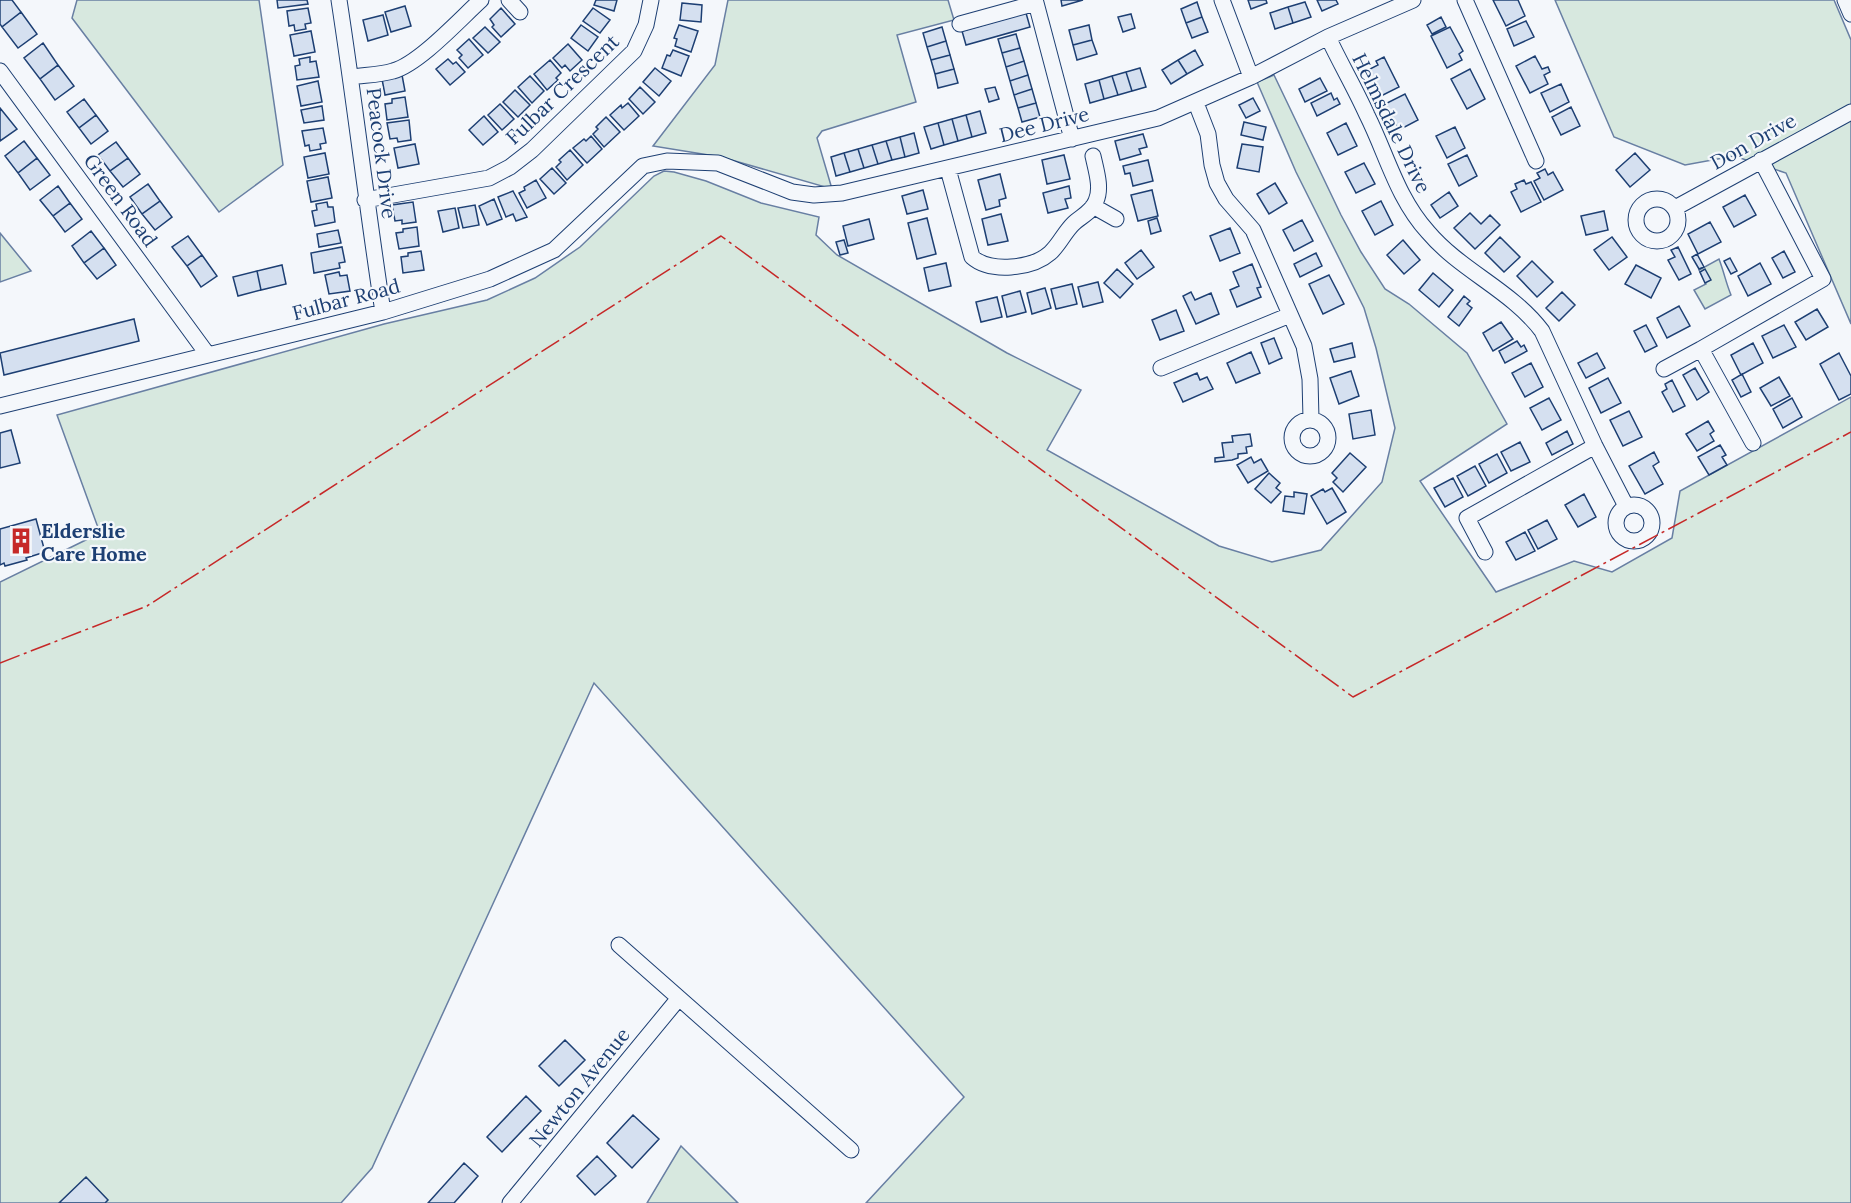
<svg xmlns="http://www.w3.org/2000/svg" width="1851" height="1203" font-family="Lora,serif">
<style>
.green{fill:#d7e8df;stroke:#687fa3;stroke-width:1.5}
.building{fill:#d5e0f0;stroke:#1d3f73;stroke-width:1.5}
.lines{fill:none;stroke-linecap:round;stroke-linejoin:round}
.street-casing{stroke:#1d3f73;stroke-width:17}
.street{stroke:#f4f7fb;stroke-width:15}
.power{stroke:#c62828;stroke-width:1.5;stroke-dasharray:21 4.5 3 4.5;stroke-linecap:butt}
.labels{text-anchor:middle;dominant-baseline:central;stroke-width:4.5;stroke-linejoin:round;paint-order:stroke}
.street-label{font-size:20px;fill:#1d3f73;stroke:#f4f7fb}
.poi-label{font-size:20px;font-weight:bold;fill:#1d3f73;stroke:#f4f7fb;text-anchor:start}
</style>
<rect width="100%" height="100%" fill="#f4f7fb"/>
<path class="green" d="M77 0H259L283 165 219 212 72 18Z
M728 0H948L954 20 897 35 916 102 822 131 817 138 832 189 721 157 653 146 715 65Z
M1555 0H1834L1851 40V324L1786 173 1734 156 1685 165 1614 137Z
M1274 75 1341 215 1361 252 1385 289 1409 304 1467 353 1507 424 1420 481 1496 592 1574 561 1612 572 1672 538 1680 491 1851 397V1203H866L964 1097 594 683 372 1168 341 1203H0V582L100 533 57 415 384 324 487 300 535 278 580 247 654 176 664 171 674 172 706 181 761 203 819 217 816 235 837 255 1007 353 1081 390 1047 450 1219 546 1272 562 1321 550 1382 482 1395 428 1376 348 1364 308 1296 172 1257 82Z
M0 233 31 271 0 282Z
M1719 259C1724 272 1726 283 1731 295L1705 309 1694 290 1706 284 1699 270Z
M681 1146 738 1203H647Z"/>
<path class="building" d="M0 0H12L21 12 2 27 0 24Z
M277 0H307L308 4 278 8Z
M596 0H617L614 11 594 5Z
M1061 0H1083L1062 6Z
M1248 0H1266L1267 3 1251 9Z
M1317 0H1336L1338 4 1322 11Z
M1493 0H1518L1525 16 1506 26Z
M1197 2 1202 17 1186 23 1181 9Z
M1305 2 1311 17 1293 23 1288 7Z
M682 3 702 5 701 22 680 20Z
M405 6 411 26 391 32 385 12Z
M1288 7 1293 23 1275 29 1270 13Z
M308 8 311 23 305 24 306 29 295 31 294 25 289 26 287 11Z
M501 8 515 24 501 37 492 27 494 25 490 19Z
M593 8 610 20 600 33 583 21Z
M21 12 37 34 18 48 2 27Z
M1026 13 1030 27 966 45 962 31Z
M1131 14 1135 28 1123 32 1118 17Z
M383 15 388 35 368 41 363 20Z
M1202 17 1208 32 1192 38 1186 23Z
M1441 17 1446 27 1432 34 1427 25Z
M1526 21 1534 37 1514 46 1507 29Z
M581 25 598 37 588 51 571 38Z
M679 25 698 31 691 52 675 46 677 39 674 38Z
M1089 25 1092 40 1073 45 1069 30Z
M485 27 500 42 488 53 473 38Z
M942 27 946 41 927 47 923 33Z
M1450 27 1463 51 1459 54 1462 60 1447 68 1431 36Z
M311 31 315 52 294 56 290 35Z
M1016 34 1020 48 1002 53 998 39Z
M469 39 483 55 468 68 459 58 462 55 457 50Z
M1092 40 1097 54 1077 60 1073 45Z
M946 41 950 55 931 60 927 47Z
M43 43 58 65 40 79 24 58Z
M568 44 582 60 570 71 565 65 562 68 553 58Z
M1020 48 1024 61 1006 67 1002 53Z
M673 50 689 56 681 76 662 68 667 55 670 56Z
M1195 50 1203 65 1187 74 1178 60Z
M950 55 954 69 935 74 931 60Z
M1535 56 1542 69 1548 67 1550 72 1544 75 1548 84 1530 93 1516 66Z
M310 57V62L316 61 319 77 297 80 295 66 300 65 299 59Z
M1384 57 1399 87 1381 96 1368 70 1378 65 1376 61Z
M448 59 453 64 456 62 465 72 450 85 436 69Z
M550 60 561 73 556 78 558 80 547 90 534 74Z
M1178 60 1187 74 1171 84 1162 70Z
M1024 61 1028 75 1010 81 1006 67Z
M58 65 74 86 55 100 40 79Z
M655 68 671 81 659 96 643 82Z
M1140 68 1146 87 1132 91 1126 72Z
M954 69 958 83 938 88 935 74Z
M1470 69 1485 99 1467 109 1451 79Z
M1126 72 1132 91 1118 95 1112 76Z
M402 75 405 91 385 95 382 79Z
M1028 75 1032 89 1014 95 1010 81Z
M530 76 544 91 532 103 518 87Z
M1112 76 1118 95 1104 99 1099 80Z
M1320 78 1327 91 1305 102 1299 89Z
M1099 80 1104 99 1090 103 1085 84Z
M318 81 322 102 301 106 297 86Z
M1561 84 1569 102 1550 112 1541 93Z
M640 87 655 102 643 114 629 99Z
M995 87 999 99 989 102 985 89Z
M1032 89 1036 103 1018 108 1014 95Z
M515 90 530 105 518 117 503 102Z
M1331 93 1334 100 1337 98 1340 104 1317 116 1311 103Z
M1405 94 1418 120 1399 130 1385 104Z
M405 97 408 117 387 120 385 104 392 103V99Z
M1253 98 1260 111 1246 118 1239 105Z
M84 99 96 115 79 128 67 112Z
M628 103 639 116 624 130 610 115 621 105 622 108Z
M1036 103 1040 117 1022 122 1018 108Z
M500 104 514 119 502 130 488 115Z
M322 106 324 120 304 123 301 110Z
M1571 107 1580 126 1561 135 1552 117Z
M0 108 17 129 0 141Z
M980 111 986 133 972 137 966 115Z
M96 115 108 131 91 144 79 128Z
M966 115 972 137 958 141 952 119Z
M484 116 498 132 483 145 469 130Z
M606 117 620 132 604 147 593 134 598 129 596 127Z
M952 119 958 141 944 145 938 123Z
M409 120 411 140 398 142 397 138 390 139 387 123Z
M1244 122 1266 127 1263 140 1241 135Z
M938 123 944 145 931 149 924 127Z
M1346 123 1357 146 1338 155 1327 133Z
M1455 127 1465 148 1447 158 1436 136Z
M323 128 326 143 320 144 321 149 310 151 309 145 305 146 302 131Z
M914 133 919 153 905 157 900 137Z
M1143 134 1147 147 1139 149 1141 154 1120 160 1115 141Z
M591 136 602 149 587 163 573 148 584 139 586 141Z
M900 137 905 157 892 160 886 141Z
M24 141 37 158 18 173 5 156Z
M886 141 892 160 878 164 872 145Z
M116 142 128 158 110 171 98 155Z
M415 144 419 164 398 168 394 148Z
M1242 144 1263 147 1259 172 1237 168Z
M872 145 878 164 864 168 858 149Z
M858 149 864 168 850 172 844 153Z
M570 150 583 165 567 180 556 167 561 162 559 160Z
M325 153 329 174 308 178 304 157Z
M844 153 850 172 836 176 831 157Z
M1635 153 1650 170 1630 187 1616 170Z
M1064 155 1070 179 1047 184 1042 160Z
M1467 155 1477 176 1459 186 1448 164Z
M37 158 50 175 30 190 18 173Z
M128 158 140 174 123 187 110 171Z
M1148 160 1153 181 1133 186 1130 173 1125 174 1123 166Z
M1364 163 1375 184 1356 193 1345 172Z
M552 168 566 183 554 194 540 179Z
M1545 169 1548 175 1553 172 1563 190 1544 200 1534 181 1540 178 1537 173Z
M1000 174 1006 198 999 200 1000 206 986 210 978 180Z
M328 177 332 198 311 202 307 181Z
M536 180 546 198 527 208 519 193 525 190 524 187Z
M1524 180 1526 184 1531 182 1541 202 1521 212 1511 192 1517 189 1515 184Z
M1275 183 1287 203 1269 214 1257 194Z
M148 184 160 201 142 214 130 197Z
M58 186 70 203 53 216 40 200Z
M1069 186 1071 198 1065 199 1068 208 1048 213 1043 193Z
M923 190 928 209 907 214 902 196Z
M1152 190 1158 216 1138 221 1131 195Z
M513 191 527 217 516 221 513 214 506 217 498 197Z
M1449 192 1458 206 1440 218 1431 205Z
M1745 195 1756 215 1734 227 1723 207Z
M494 199 502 219 487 225 479 206Z
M160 201 172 217 155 230 142 214Z
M1381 201 1393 225 1375 235 1362 211Z
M327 202 328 207H333L335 222 315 226 312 211 317 210 316 204Z
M413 202 416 222 402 224V220L395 221 392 205Z
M70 203 82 219 65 232 53 216Z
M475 205 479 225 463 228 458 208Z
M455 208 459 228 443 232 438 211Z
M1604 211 1608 230 1586 235 1581 216Z
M1470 213 1481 224 1490 215 1500 225 1475 249 1454 228Z
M1001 214 1008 241 988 245 982 219Z
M927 218 936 254 917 259 908 223Z
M1157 218 1161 231 1151 234 1148 221Z
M869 219 874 239 848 246 843 226Z
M1302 220 1313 241 1294 251 1283 230Z
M1710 222 1721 242 1698 254 1688 234Z
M417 227 419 246 399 249 396 233 403 232V229Z
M1230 228 1240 253 1220 261 1210 236Z
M338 230 341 243 319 247 317 234Z
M91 231 104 248 84 263 72 246Z
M188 236 202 255 187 266 172 247Z
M1500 237 1520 257 1504 272 1485 253Z
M1612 237 1627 257 1609 270 1594 250Z
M844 240 848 253 840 255 836 242Z
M1403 240 1420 260 1404 274 1387 255Z
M342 247 345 262 339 263 340 268 314 273 311 253Z
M1678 247 1691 274 1679 280 1668 260 1675 257 1671 250Z
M104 248 116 265 97 279 84 263Z
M1141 250 1154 267 1137 279 1125 263Z
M421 251 424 270 403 273 401 257 408 256V253Z
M1784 251 1795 272 1783 278 1772 258Z
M1316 253 1322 266 1300 277 1294 264Z
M1697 254 1704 267 1699 269 1692 257Z
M202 255 217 276 201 287 187 266Z
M1730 258 1737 271 1731 274 1724 261Z
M1532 261 1553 282 1537 297 1517 276Z
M946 263 951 286 929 291 924 268Z
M1760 263 1771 284 1748 296 1738 276Z
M1252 264 1261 287 1257 288 1261 297 1237 307 1230 290 1239 286 1233 272Z
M282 265 286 284 261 290 257 271Z
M1636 265 1661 278 1651 298 1625 284Z
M1117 269 1133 284 1120 298 1104 283Z
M1705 269 1711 280 1705 283 1700 272Z
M257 271 261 290 238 296 233 277Z
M339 272 340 276 347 275 350 291 329 294 325 275Z
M1433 273 1453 290 1439 307 1419 290Z
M1329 275 1344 304 1323 314 1309 284Z
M1098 282 1103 302 1083 307 1078 287Z
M1072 284 1077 304 1056 309 1051 289Z
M1045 288 1051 308 1032 314 1027 293Z
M1020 291 1026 312 1007 317 1002 296Z
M1191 292 1195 300 1211 293 1219 314 1196 324 1183 296Z
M1562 292 1575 305 1559 321 1546 308Z
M1464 296 1470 301 1467 304 1472 308 1459 326 1448 317Z
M997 297 1002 317 981 322 976 302Z
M1679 306 1690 326 1667 338 1657 318Z
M1817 309 1828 327 1806 340 1795 322Z
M1176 310 1184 331 1160 340 1152 320Z
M134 319 139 341 4 375 0 353Z
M1501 322 1513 339 1493 351 1483 333Z
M1646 325 1657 346 1645 352 1634 331Z
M1784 325 1796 347 1773 358 1762 336Z
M1274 338 1282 358 1269 364 1261 343Z
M1517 341 1521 347 1524 345 1527 351 1505 363 1499 351Z
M1352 343 1355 357 1334 362 1330 349Z
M1753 343 1763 363 1741 375 1731 355Z
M1251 352 1260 373 1236 383 1227 363Z
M1597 353 1605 368 1586 378 1578 363Z
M1839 353 1851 376V394L1839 400 1820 364Z
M1531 363 1543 387 1525 397 1512 373Z
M1695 368 1709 392 1697 400 1683 375Z
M1351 371 1359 396 1339 404 1330 378Z
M1197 373 1200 380 1207 377 1213 389 1183 402 1174 383Z
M1742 374 1751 392 1741 397 1732 380Z
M1779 377 1790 396 1771 406 1760 388Z
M1608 378 1621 403 1601 413 1589 388Z
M1672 380 1685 406 1673 412 1662 392 1667 389 1665 384Z
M1549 398 1561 420 1542 430 1530 408Z
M1792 398 1802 417 1783 428 1773 409Z
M1371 410 1375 435 1353 439 1349 414Z
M1629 411 1642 437 1623 446 1610 420Z
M1708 421 1714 431 1710 434 1714 441 1697 451 1686 434Z
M11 430 20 463 0 468V433Z
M1567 431 1573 444 1552 455 1546 443Z
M1250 434 1252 446 1246 447 1247 453 1238 454V458L1232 460 1215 462V458L1224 457 1222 443 1233 442 1232 436Z
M1520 442 1530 462 1511 471 1501 452Z
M1720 445 1726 455 1722 457 1727 465 1709 475 1698 457Z
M1654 452 1659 462 1653 466 1663 484 1645 494 1629 466Z
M1350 453 1366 467 1343 492 1333 482 1337 478 1332 473Z
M1497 454 1507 473 1489 483 1479 464Z
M1251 457 1254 463 1261 459 1268 471 1248 483 1237 465Z
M1475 466 1486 486 1468 496 1457 476Z
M1269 473 1280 483 1276 488 1281 492 1271 503 1255 489Z
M1453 478 1463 497 1445 507 1434 488Z
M1332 488 1346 512 1327 524 1311 496 1323 489 1325 492Z
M1294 492 1307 494 1304 514 1283 511 1285 496 1294 497Z
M1584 494 1596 517 1578 527 1565 505Z
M36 519 45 552 26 558 27 560 5 566 4 563 0 565V529Z
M1547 520 1557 539 1538 549 1528 530Z
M1525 532 1535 551 1516 560 1506 542Z
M565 1040 585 1060 559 1086 539 1066Z
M526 1096 541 1111 502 1152 487 1137Z
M633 1115 659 1139 632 1168 607 1143Z
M597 1156 616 1176 595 1195 577 1176Z
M464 1163 478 1176 454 1203H428Z
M86 1177 108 1200 105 1203H59Z"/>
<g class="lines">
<g class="street-casing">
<path id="street" d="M339 0C355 104 367 208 383 312
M509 0 520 12
M1222 0 1251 77
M1465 0 1536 161
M1845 0 1851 14
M960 24 1036 3 1072 139
M1328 37C1340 63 1355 88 1367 115 1387 155 1397 198 1428 232 1461 271 1511 290 1542 331L1595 446 1626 506
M0 71 208 355
M351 77C364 75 380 75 393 71 419 64 460 19 481 0
M1196 103 1208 134 1212 165 1217 183 1226 199 1253 230 1304 346 1310 379 1311 419
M948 169 972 257C990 273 1032 269 1050 253 1059 245 1064 233 1073 224 1080 217 1092 212 1096 201 1102 188 1096 170 1093 156
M1636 220a21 21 0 1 1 42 0a21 21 0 1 1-42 0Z
M365 200 489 178 510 167 532 150 634 51 646 25 651 0
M1093 206 1116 219
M1675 208 1851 112
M1161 368 1290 315
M1664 369 1701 349
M0 406 383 312 490 279 554 250 643 166 667 161 718 163 792 192 814 195 842 193 1158 118 1251 77 1328 37 1413 0
M1292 438a18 18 0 1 1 36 0a18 18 0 1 1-36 0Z
M1753 443 1701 349 1823 279 1761 160
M1616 523a18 18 0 1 1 36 0a18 18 0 1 1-36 0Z
M1485 552 1467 518 1595 446
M619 945 851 1150
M510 1203 679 998"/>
</g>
<use href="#street" class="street"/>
<path class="power" d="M0 663 147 606 721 236 1353 697 1851 432"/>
</g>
<defs>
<g id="building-bare" transform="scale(2.07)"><path d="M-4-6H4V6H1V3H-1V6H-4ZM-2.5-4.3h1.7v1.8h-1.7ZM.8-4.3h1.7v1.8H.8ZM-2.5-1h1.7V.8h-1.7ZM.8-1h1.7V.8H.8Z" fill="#c62828" stroke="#f4f7fb" stroke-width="2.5" paint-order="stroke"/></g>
</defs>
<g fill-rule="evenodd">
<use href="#building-bare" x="21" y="541"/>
</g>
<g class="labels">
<g class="street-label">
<text transform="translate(562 89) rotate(-44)">Fulbar Crescent</text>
<text transform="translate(1392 123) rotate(64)">Helmsdale Drive</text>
<text transform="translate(1044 124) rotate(-14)">Dee Drive</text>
<text transform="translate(1753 141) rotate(-29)">Don Drive</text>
<text transform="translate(382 153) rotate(83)">Peacock Drive</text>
<text transform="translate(121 200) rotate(54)">Green Road</text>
<text transform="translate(346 299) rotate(-15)">Fulbar Road</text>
<text transform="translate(579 1087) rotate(-51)">Newton Avenue</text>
</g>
<g class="poi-label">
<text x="41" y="530">Elderslie<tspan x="41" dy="23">Care Home</tspan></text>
</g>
</g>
</svg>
